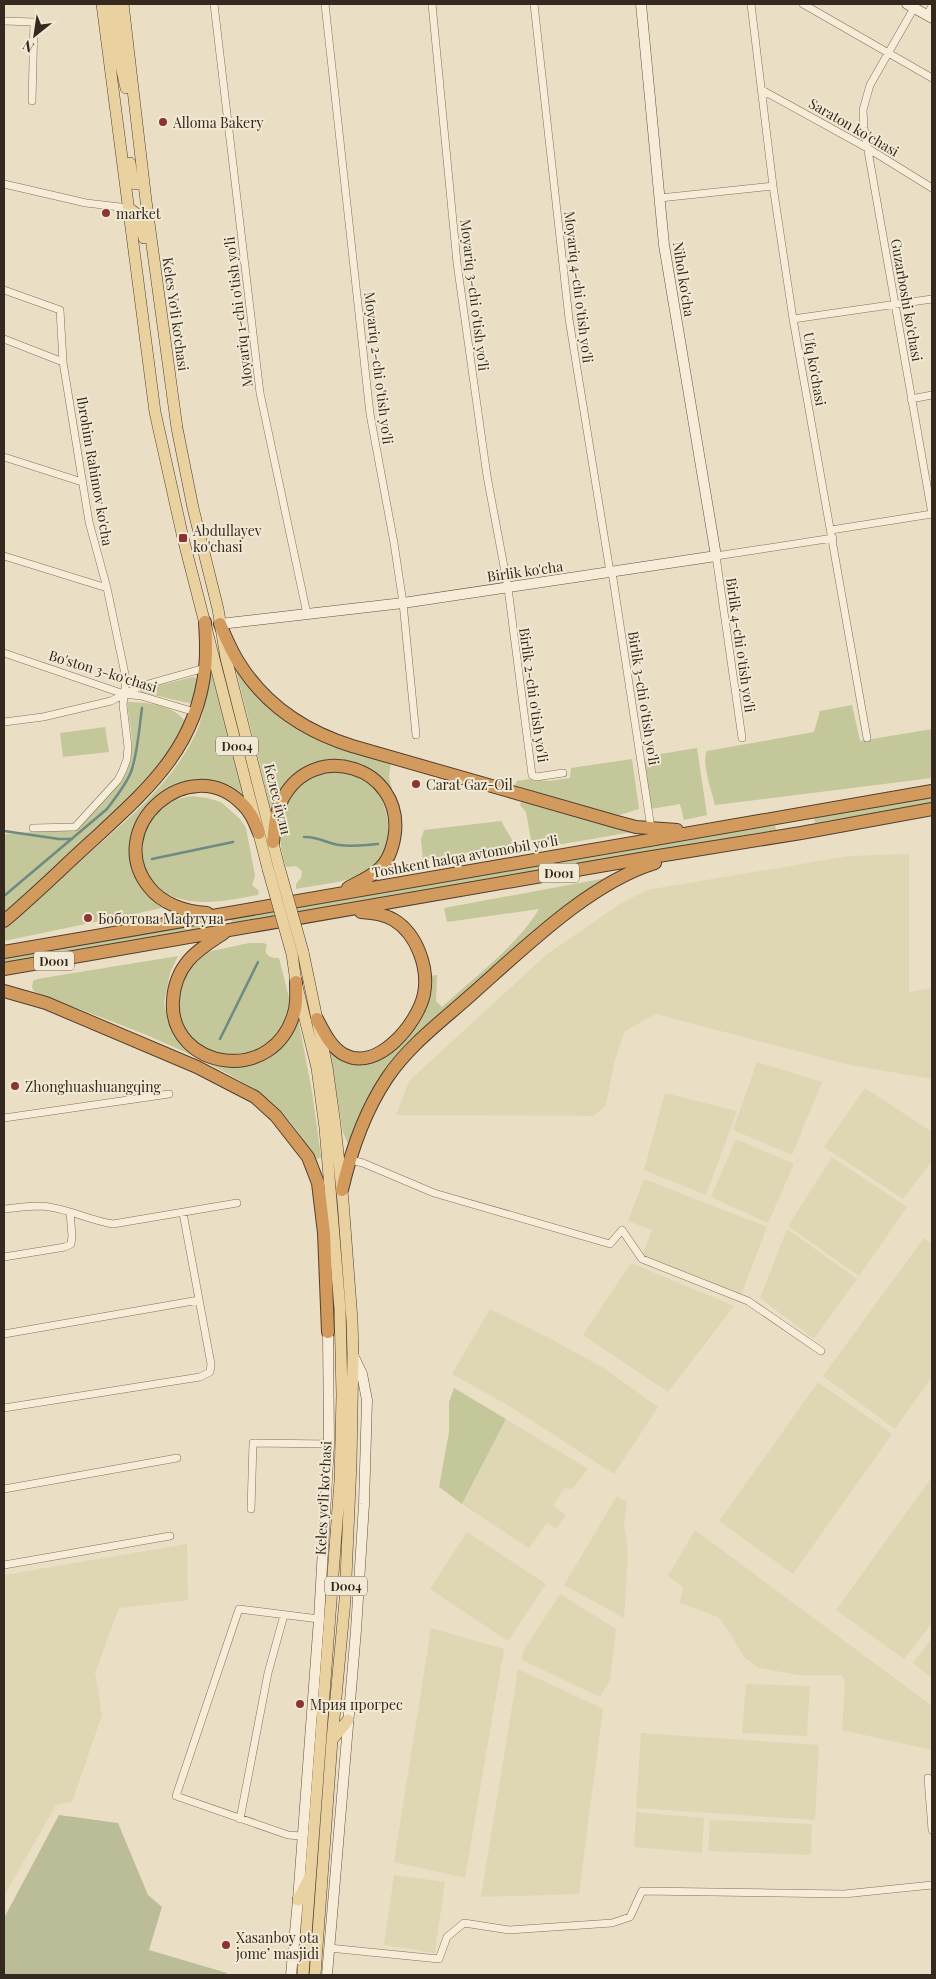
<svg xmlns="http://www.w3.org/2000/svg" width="936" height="1979" font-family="'Playfair Display',serif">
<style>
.farmland{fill:#dfd7b3}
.green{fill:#c3c79a}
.cemetery{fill:#babd98}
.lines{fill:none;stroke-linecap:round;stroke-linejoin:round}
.stream{stroke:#6e8b83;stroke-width:2.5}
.street-casing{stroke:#84705d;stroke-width:8}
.secondary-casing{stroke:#655140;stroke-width:11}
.primary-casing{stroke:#523f30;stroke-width:12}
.highway-casing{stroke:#523f30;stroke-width:14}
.street{stroke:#f6ecd7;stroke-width:7}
.secondary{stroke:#f6ecd7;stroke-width:10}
.primary{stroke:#ead1a0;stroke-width:11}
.highway{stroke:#d29b5d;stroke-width:12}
.primary-bridge-casing{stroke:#523f30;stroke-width:12;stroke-linecap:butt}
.primary-bridge{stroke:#ead1a0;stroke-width:11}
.poi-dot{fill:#8d3235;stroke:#f2e9d4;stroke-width:2}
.labels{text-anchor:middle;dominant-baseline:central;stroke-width:4;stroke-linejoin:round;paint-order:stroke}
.shield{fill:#f2e9d4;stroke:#6e6355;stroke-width:1}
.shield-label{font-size:12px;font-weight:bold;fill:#35291f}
.poi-label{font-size:14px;fill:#35291f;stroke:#f2e9d4;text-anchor:start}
.street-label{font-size:14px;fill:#35291f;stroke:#f2e9d4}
</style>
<rect width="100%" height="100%" fill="#eadec5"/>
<path class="farmland" d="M909 854V992L932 988V1079L850 1065 656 1014 625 1031 614 1063 606 1106 593 1116 396 1115 409 1081 546 955 620 904 647 890 849 856Z
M757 1062 822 1082 792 1155 733 1130Z
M865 1088 932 1132V1161L903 1199 824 1147Z
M665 1093 737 1111 706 1195 644 1170Z
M736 1139 794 1164 768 1223 711 1197Z
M832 1157 907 1207 859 1276 788 1226Z
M644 1179 767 1227 741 1295 642 1256 652 1230 628 1221Z
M787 1229 857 1279 814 1339 760 1298Z
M924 1238 932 1244V1377L895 1429 823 1376Z
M631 1263 734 1306 668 1392 583 1335Z
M490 1309 553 1340 602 1367 658 1407 614 1474 511 1407 452 1374Z
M818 1382 892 1434 793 1574 719 1521Z
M506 1419 588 1469 572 1489 564 1488 553 1506 566 1515 556 1529 547 1523 529 1548 462 1504Z
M932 1477V1623L904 1659 836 1610Z
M617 1496 627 1502 624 1524 628 1550 624 1618 564 1585Z
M695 1530 932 1706V1750L842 1730 845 1681 841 1675H798L759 1668 744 1657 730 1633 718 1617 680 1603 683 1587 668 1576Z
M467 1532 546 1584 508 1641 430 1589Z
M187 1544 188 1600 119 1608 95 1673 102 1715 72 1802 56 1805 4 1896V1575Z
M560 1594 616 1629 610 1680 600 1697 522 1660 523 1651Z
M431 1628 504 1649 465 1878 394 1862Z
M932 1638V1678L913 1663Z
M518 1669 603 1709 579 1894 481 1897Z
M746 1684 810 1686 807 1736 742 1733Z
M641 1733 819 1745 815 1820 636 1808Z
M636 1812 704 1818 702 1853 634 1847Z
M710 1820 812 1824 811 1855 708 1851Z
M394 1875 445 1882 435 1953 384 1945Z"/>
<path class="green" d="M209 662 245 799C232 790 219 781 203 780 151 778 113 837 138 883 143 893 153 900 162 908L4 941V929C29 910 52 887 75 866 119 826 170 788 196 733 206 711 207 686 209 662Z
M235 666 269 705 391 761 389 777 392 789C363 754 319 747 286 782 279 789 275 800 271 809Z
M193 677 196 678 197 680 193 704 140 692V690Z
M127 702C146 702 176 705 186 723L157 773 4 914V839L6 834 75 829C94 809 127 784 131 757 134 739 129 720 127 702Z
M852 705 860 741 932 729V778L715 805C712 792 701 762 707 751L814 732 820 711Z
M105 727 109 752 63 757 60 733Z
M697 748 707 815 684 820 680 804 651 809 644 762 654 755Z
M632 759 639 809 613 817 515 785 517 781 529 779 549 781 570 778 571 768Z
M336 771C350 773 364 778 374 788 391 807 396 852 373 868 353 883 320 884 296 889V884L301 878 302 871 296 866 286 867C275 833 277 798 310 777 316 773 328 773 336 771Z
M192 796 207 798 221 802 240 819 246 828 253 865 255 876 252 885 259 891 258 895C230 900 202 907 174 897 135 883 133 831 163 807 171 800 182 798 192 796Z
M932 797V803L815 823 814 818Z
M522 799 638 831 545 847 531 840 526 812 520 805Z
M501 821 515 845 423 860 421 839 424 830Z
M775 825 776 830 232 924 231 919Z
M606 878V879L429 1023 402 1049 380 1078 350 1148 343 1133 329 1046 335 1053 390 1051 430 976 437 975 436 1001 442 1007C473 978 518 945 539 909L447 922 444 908Z
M205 923 206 928 4 963V958Z
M249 943H264L267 945C263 955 269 958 279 958L290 1002 277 1039 244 1057 211 1052 195 1042 184 1028 178 1011V993L183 976 203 953Z
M178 956 170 973 164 1003 167 1016 173 1031 183 1046 241 1066 255 1063 268 1058 285 1044 298 1018 312 1092 321 1157 315 1160C306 1142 294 1125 280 1110 262 1092 239 1080 217 1068 159 1037 96 1016 35 992L32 988 33 981 37 979Z
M454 1388 506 1419 462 1504 439 1487 449 1432V1402Z"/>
<path class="cemetery" d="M59 1815 118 1823 148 1895 162 1907 149 1950 227 1973 226 1975H4V1918Z"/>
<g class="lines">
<path class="stream" d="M4 831 59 839H72
M304 837C317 836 326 843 339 845 352 847 365 845 378 844
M152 859 233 842
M4 896 107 809C115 798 126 785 131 772 138 752 139 729 142 708
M220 1039 258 962"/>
<g class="street-casing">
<path id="street" d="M214 4 260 393 307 614
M325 4 370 414 394 543 403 603 416 735
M432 4 457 263 487 476 508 588 532 775 536 777 563 773
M534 4 569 319 610 572
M751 4 773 186 793 319 867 738
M803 4 932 78
M914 8 870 85 863 110 864 128 932 514
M927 15 932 6
M4 21 34 22 32 101
M762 90 869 149 932 188
M4 184 86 203 129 208
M660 198 773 186
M4 290 60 310 63 362 89 522 107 588 126 679 123 705 128 747 127 759 123 770 118 780 75 827 33 828
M793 319 932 299
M4 339 63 362
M911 399 932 395
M4 457 82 482
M831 530 932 514
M4 556 107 588
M612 572 651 828
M4 653 124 694 141 696 195 712
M4 722 43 717 111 701 141 686 205 668
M742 738 716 556 833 538
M4 1118 169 1094
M351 1160 363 1163 434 1193 610 1244 622 1230 642 1259 748 1301 821 1351
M4 1209C15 1208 28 1206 40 1206 65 1207 88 1220 113 1224L237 1203
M4 1257 65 1247 71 1244 72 1236 70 1212
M4 1334 199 1300
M4 1408 200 1377 210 1372 211 1364 183 1213
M4 1489 177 1458
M251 1509 253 1443 329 1444
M4 1565 170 1536
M928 1778 932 1830
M240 1819 268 1673 284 1615
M301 1836 288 1835 176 1796 239 1609 319 1619
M329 1948 439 1959 447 1937 464 1923 509 1930 612 1923 630 1917 642 1891 844 1894 932 1885"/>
</g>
<g class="secondary-casing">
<path id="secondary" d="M907 4 932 18
M220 624 403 603 716 556 664 245 641 4
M291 1975 298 1900 319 1619 329 1444 328 1332
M327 1975 356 1630 364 1504 367 1400 362 1374 353 1355"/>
</g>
<g class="primary-casing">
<path id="primary" d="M102 4 155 412 183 538 268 869
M112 4 121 66 126 88
M123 4 146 201 177 428 193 508 218 609 226 658 279 867
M130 163 133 182 135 184H144
M129 208 138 215 144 238
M303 952 327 1067 335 1125 343 1201 352 1320 353 1355 351 1463 345 1600 332 1740 315 1975
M292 954 296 982 317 1068 325 1128 340 1309 342 1395 340 1481 303 1975
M332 1740 348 1720
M298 1900 309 1879"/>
</g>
<g class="highway-casing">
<path id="highway" d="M220 624C226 638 232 653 241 666 267 706 307 732 352 746L617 822 636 827 677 830
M273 842C275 827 275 812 283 798 314 740 402 766 395 833 393 848 389 861 378 870 369 878 358 882 348 888
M207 913C186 912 162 904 149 887 102 828 189 750 242 804 251 812 255 823 259 833
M4 921C35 895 64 866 94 839 148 789 197 747 205 668 207 653 206 637 205 622
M224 933C212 941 198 949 188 961 179 972 174 985 173 1000 168 1070 277 1088 295 1009 297 1000 296 991 296 982
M4 952 932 791
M4 969 646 858 801 833 932 809
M4 991 46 1003 197 1067 255 1097 276 1116 308 1157 318 1183 324 1233 328 1332
M317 1019C324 1032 331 1048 345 1055 378 1072 418 1023 424 994 429 968 417 934 394 920 384 914 373 913 361 912
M342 1190C351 1151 365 1111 387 1078 409 1045 442 1021 471 995 522 950 589 883 655 863"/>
</g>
<use href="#street" class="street"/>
<use href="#secondary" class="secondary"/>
<use href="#primary" class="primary"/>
<use href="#highway" class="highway"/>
<g class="primary-bridge-casing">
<path id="primary-bridge" d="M279 867 303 952
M268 869 292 954"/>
</g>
<use href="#primary-bridge" class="primary-bridge"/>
</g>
<g class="poi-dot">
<circle cx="163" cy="122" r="5"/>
<circle cx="106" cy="213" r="5"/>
<rect x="178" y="533" width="10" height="10" rx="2.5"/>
<circle cx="416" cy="784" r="5"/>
<circle cx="88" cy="918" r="5"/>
<circle cx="15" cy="1086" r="5"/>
<circle cx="300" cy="1704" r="5"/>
<circle cx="226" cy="1945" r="5"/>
</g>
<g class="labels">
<g class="shield">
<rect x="216" y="736.5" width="42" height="19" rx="4"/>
<rect x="539" y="863.5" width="40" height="19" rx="4"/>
<rect x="34" y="951.5" width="40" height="19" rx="4"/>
<rect x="325" y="1576.5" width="42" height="19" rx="4"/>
</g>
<g class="shield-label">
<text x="237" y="746">D004</text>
<text x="559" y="873">D001</text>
<text x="54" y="961">D001</text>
<text x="346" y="1586">D004</text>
</g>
<g class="poi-label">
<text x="173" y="122">Alloma Bakery</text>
<text x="116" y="213">market</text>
<text x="193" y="530">Abdullayev<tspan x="193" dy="16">ko'chasi</tspan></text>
<text x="426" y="784">Carat Gaz-Oil</text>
<text x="98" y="918">Боботова Мафтуна</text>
<text x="25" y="1086">Zhonghuashuangqing</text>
<text x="310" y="1704">Мрия прогрес</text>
<text x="236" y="1937">Xasanboy ota<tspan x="236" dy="16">jome’ masjidi</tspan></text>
</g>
<g class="street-label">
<text transform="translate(854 127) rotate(30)">Saraton ko'chasi</text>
<text transform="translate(684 279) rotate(81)">Nihol ko'cha</text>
<text transform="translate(579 287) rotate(83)">Moyariq 4-chi o'tish yo'li</text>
<text transform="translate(475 295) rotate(83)">Moyariq 3-chi o'tish yo'li</text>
<text transform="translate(907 300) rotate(80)">Guzarboshi ko'chasi</text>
<text transform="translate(238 312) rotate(-97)">Moyariq 1-chi o'tish yo'li</text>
<text transform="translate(176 314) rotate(82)">Keles Yoʻli koʻchasi</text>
<text transform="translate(379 368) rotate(83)">Moyariq 2-chi o'tish yo'li</text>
<text transform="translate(815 369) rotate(80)">Ufq ko'chasi</text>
<text transform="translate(95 471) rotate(80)">Ibrohim Rahimov ko'cha</text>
<text transform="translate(525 571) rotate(-8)">Birlik ko'cha</text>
<text transform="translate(741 645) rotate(82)">Birlik 4-chi o'tish yo'li</text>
<text transform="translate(103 671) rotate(17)">Bo'ston 3-ko'chasi</text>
<text transform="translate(534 695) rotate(82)">Birlik 2-chi o'tish yo'li</text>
<text transform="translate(644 698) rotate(81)">Birlik 3-chi o'tish yo'li</text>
<text transform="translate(278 799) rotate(76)">Келес йули</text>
<text transform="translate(465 856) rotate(-10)">Toshkent halqa avtomobil yo'li</text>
<text transform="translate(323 1498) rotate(-87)">Keles yoʻli koʻchasi</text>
</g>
</g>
<rect width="936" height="1979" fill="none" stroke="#35291f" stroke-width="10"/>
<g transform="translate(35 35) rotate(210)" stroke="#f2e9d4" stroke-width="4" paint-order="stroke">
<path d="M0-4L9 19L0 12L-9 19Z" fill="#35291f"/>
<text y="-8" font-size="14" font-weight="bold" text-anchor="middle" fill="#35291f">N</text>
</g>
</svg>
